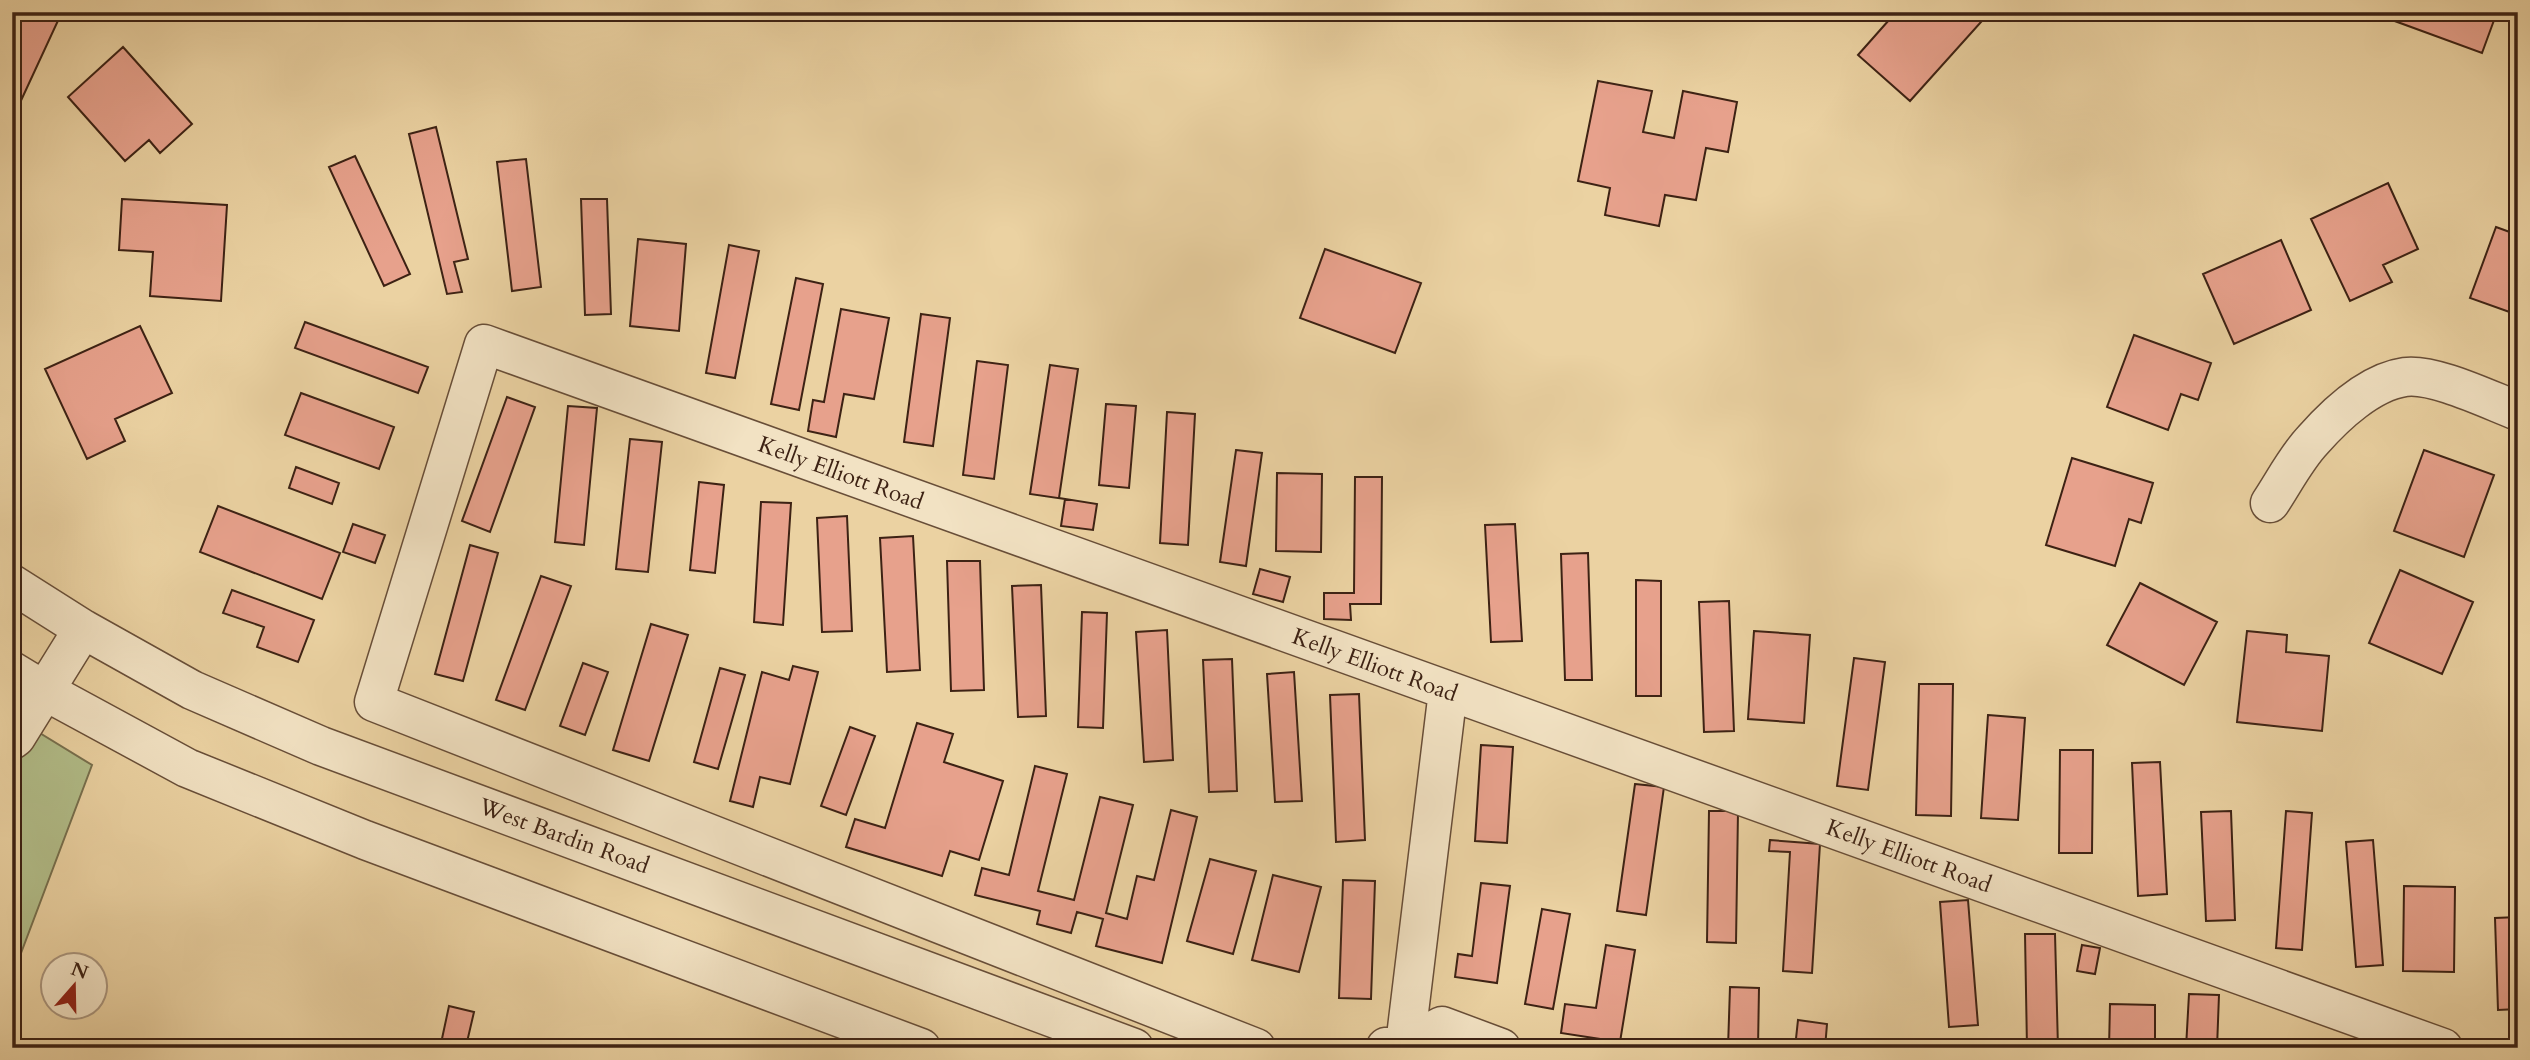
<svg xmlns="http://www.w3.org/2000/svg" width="2530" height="1060" font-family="Cardo,serif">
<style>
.green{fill:#b2bd89;stroke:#78704e;stroke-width:2}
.building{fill:#e7a18c;stroke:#3d2214;stroke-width:2}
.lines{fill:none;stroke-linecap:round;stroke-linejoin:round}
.minor-casing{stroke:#684e38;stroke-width:41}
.minor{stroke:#f2e2c3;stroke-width:38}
.labels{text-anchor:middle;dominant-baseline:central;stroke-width:6;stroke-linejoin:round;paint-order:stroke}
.street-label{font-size:23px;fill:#3d2214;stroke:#f2e2c3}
</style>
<rect width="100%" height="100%" fill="#ebd2a2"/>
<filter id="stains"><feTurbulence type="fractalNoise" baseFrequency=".00286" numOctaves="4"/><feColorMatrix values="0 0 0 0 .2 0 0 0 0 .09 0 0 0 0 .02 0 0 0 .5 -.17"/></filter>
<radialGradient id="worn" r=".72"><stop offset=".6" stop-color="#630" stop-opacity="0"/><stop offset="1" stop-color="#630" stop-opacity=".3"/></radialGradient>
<path class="green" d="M12 716 92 765 12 977Z"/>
<path class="building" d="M12 12H62L12 120Z
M1065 12H1090L1087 20Z
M1880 12H1990L1910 101 1858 55 1889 20Z
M2394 12H2497L2482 53 2392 20Z
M123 47 192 124 160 153 149 140 125 161 68 97Z
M1598 81 1652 91 1643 132 1674 138 1683 91 1737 102 1728 152 1706 148 1696 200 1665 195 1659 226 1605 215 1610 188 1578 181Z
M436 127 468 259 454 262 462 292 447 294 409 134Z
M355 156 410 274 384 286 329 167Z
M526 159 541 287 512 291 497 162Z
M2388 183 2418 249 2383 265 2392 282 2350 301 2311 219Z
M122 199 227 205 221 301 150 296 153 252 119 250Z
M581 199H607L611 314 585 315Z
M2496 227 2518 235V315L2470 298Z
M638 239 686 244 679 331 630 326Z
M2281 240 2311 310 2234 344 2203 274Z
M729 245 759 251 735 378 706 373Z
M1325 249 1421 283 1395 353 1300 318Z
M796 278 823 284 799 410 771 404Z
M841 309 889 318 874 399 844 394 836 437 808 431 813 400 824 402Z
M921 314 950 318 933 446 904 442Z
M305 322 428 367 418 393 295 348Z
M140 326 172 393 115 419 125 441 87 459 45 369Z
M2134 335 2211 363 2198 400 2181 394 2168 430 2107 407Z
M977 361 1008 365 994 479 963 475Z
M1050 365 1078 369 1059 498 1097 504 1093 530 1061 526 1065 499 1030 494Z
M301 393 394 427 379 469 285 435Z
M507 397 535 407 490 532 462 521Z
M1106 404 1136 406 1129 488 1099 485Z
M568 406 597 408 584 545 555 542Z
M1167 412 1195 414 1188 545 1160 543Z
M630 439 662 442 648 572 616 569Z
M1236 450 1262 453 1246 566 1220 562Z
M2424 450 2494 475 2464 557 2394 531Z
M2072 458 2153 483 2141 523 2129 519 2115 566 2046 545Z
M296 467 339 483 332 504 289 488Z
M1277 473 1322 474 1321 552 1276 551Z
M1355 477H1382L1381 604H1350L1351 620 1324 619V593H1354Z
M699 482 724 485 715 573 690 570Z
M761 502 791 503 783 625 754 622Z
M218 506 340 553 322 599 200 552Z
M847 516 852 631 822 632 817 518Z
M353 524 385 535 375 563 343 552Z
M1515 524 1522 641 1491 642 1485 525Z
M913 536 920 670 887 672 880 538Z
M470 545 498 553 463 681 435 674Z
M1588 553 1592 680H1565L1561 554Z
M947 561H980L984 690 951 691Z
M1260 569 1290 577 1283 602 1253 594Z
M2400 570 2473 602 2442 674 2369 643Z
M541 576 571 586 525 710 496 700Z
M1636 580 1661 581V696H1636Z
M2140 583 2217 622 2184 685 2107 645Z
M1041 585 1046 716 1018 717 1012 586Z
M232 590 314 620 298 662 257 647 264 627 223 613Z
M1729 601 1734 731 1704 732 1699 602Z
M1082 612 1107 613 1103 728 1078 727Z
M651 624 688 635 649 761 613 750Z
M1167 630 1173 760 1144 762 1136 632Z
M1754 631 1810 635 1804 723 1748 719Z
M2247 631 2287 635 2286 652 2329 656 2322 731 2237 722Z
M1854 658 1885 662 1868 790 1837 786Z
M1232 659 1237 791 1209 792 1203 660Z
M583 663 608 672 585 735 560 726Z
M793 666 818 672 790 784 760 777 753 807 730 801 762 672 789 680Z
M720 668 745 675 718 769 694 762Z
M1294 672 1302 801 1275 802 1267 674Z
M1919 684H1953L1951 816 1916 815Z
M1359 694 1365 840 1336 842 1330 695Z
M1988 715 2025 718 2018 820 1981 818Z
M917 723 953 734 944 762 1003 781 979 860 950 851 942 876 846 847 855 819 885 828Z
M850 727 875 736 846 815 821 806Z
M1481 745 1513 747 1507 843 1475 841Z
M2060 750H2093L2092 853H2059Z
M2160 762 2167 894 2138 896 2132 763Z
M1035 766 1067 774 1038 891 1074 900 1100 797 1133 805 1106 913 1127 919 1137 876 1154 880 1171 810 1197 817 1162 963 1096 946 1103 919 1077 912 1071 933 1037 924 1040 911 975 895 982 868 1009 875Z
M1635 784 1664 787 1646 915 1617 911Z
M1709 811H1738L1736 943 1707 942Z
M2231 811 2235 920 2206 921 2201 812Z
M2286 811 2312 813 2302 950 2276 948Z
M1770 840 1820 844 1812 973 1783 971 1790 852 1769 851Z
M2373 840 2383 965 2356 967 2346 842Z
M1210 859 1256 871 1233 954 1187 941Z
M1273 875 1321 887 1299 972 1252 960Z
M1343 880 1375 881 1371 999 1339 998Z
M1481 883 1510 886 1497 983 1455 977 1458 954 1472 956Z
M2404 886 2455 887 2454 972 2403 971Z
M1968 900 1978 1025 1949 1027 1940 902Z
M1542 909 1570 914 1553 1009 1525 1004Z
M2518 917V1009L2498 1010 2495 918Z
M2025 934H2055L2058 1048H2027Z
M1606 945 1635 950 1620 1042 1561 1033 1565 1004 1596 1008Z
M2082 945 2100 948 2095 974 2077 971Z
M1730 987 1759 988 1758 1048H1728Z
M2189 994 2219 995 2217 1048H2186Z
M2110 1004 2155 1005V1048H2109Z
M449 1006 474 1012 467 1042 488 1048H440Z
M1798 1020 1827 1024 1825 1048H1795Z
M1863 1042 1891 1048H1861Z"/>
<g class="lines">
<g class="minor-casing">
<path id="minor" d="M2270 503C2284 482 2296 458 2313 440 2335 415 2370 382 2405 377 2434 373 2489 400 2518 411
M12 584 83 629 192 690 321 746 1134 1048
M12 671 45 691 187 768 365 840 921 1048
M12 740 16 737 83 629
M1405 1045 1448 691
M1386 1047 1405 1045 1442 1026 1501 1048
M1256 1048 374 702 484 344 2443 1048"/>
</g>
<use href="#minor" class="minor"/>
</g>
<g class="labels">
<g class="street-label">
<text transform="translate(841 473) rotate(20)">Kelly Elliott Road</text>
<text transform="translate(1375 665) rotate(20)">Kelly Elliott Road</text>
<text transform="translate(564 836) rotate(20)">West Bardin Road</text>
<text transform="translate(1909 856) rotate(20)">Kelly Elliott Road</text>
</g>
</g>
<rect width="2530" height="1060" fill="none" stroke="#ebd2a2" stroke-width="42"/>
<rect x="14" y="14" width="2502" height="1032" fill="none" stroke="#3d2214" stroke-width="3.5"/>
<rect x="21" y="21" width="2488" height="1018" fill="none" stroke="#3d2214" stroke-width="2"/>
<g transform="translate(74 986) rotate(20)"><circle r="33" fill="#f2e2c3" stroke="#aa957d" stroke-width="2"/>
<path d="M0-5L12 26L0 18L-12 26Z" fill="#8f2418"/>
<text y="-10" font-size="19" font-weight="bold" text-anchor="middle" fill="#3d2214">N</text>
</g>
<rect width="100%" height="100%" filter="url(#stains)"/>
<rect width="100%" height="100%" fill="url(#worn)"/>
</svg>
